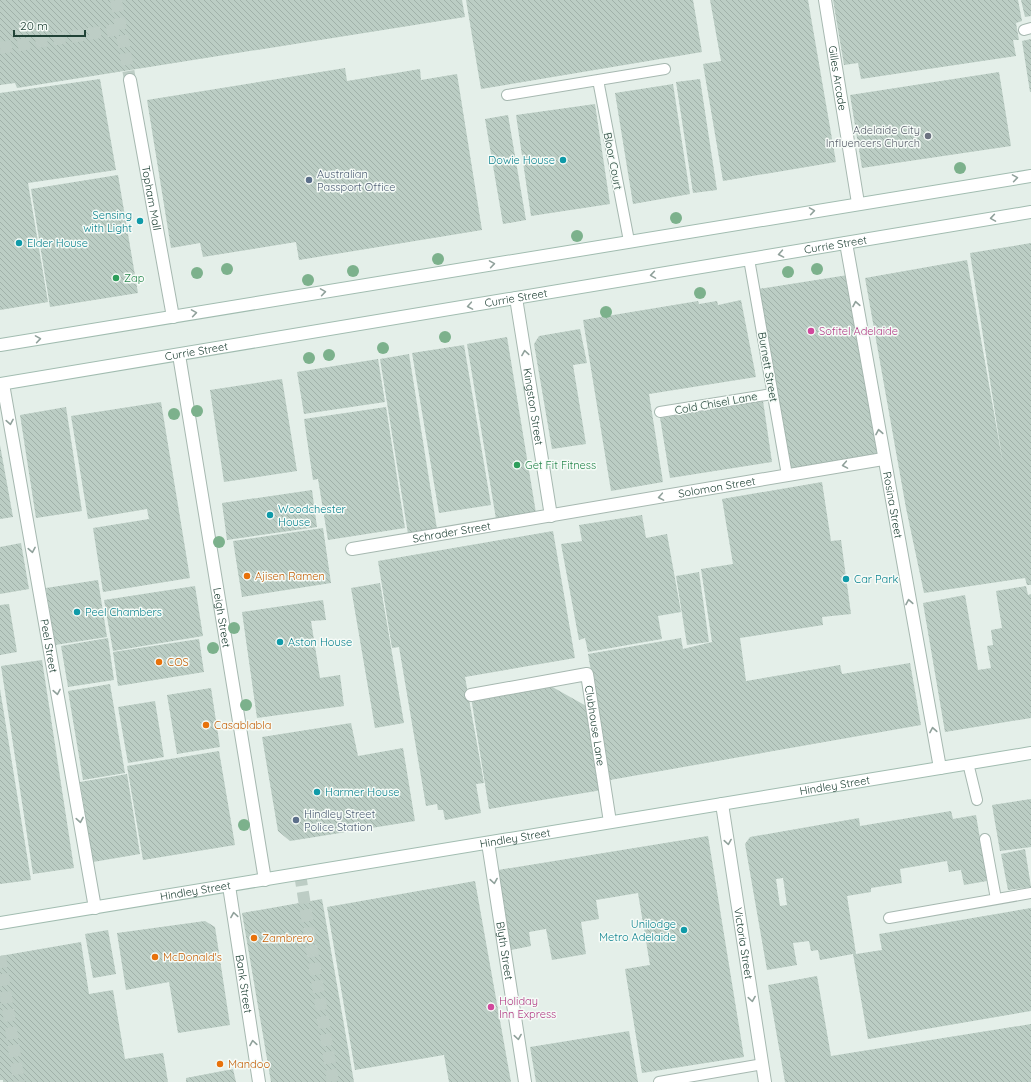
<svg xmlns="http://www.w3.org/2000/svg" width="1031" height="1082" font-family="Quicksand,sans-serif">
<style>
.building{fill:url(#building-back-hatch);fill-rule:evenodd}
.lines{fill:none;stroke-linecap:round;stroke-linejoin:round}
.street-tunnel{stroke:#bdcdc5;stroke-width:12;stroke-dasharray:12 6;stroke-linecap:butt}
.lane-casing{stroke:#a6b8b0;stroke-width:12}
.street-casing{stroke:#a6b8b0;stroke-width:14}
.secondary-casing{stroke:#a1bcb0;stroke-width:14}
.lane{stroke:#fff;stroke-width:10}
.street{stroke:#fff;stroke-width:12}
.secondary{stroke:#fff;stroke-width:12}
.tree{fill:#7cb18c}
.oneway{stroke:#90a19b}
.worship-dot{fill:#6b7280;stroke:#f5fbf7;stroke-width:1.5}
.culture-dot{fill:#0f9aa8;stroke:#f5fbf7;stroke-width:1.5}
.service-dot{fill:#5c6f8a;stroke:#f5fbf7;stroke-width:1.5}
.leisure-dot{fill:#2e9e5b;stroke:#f5fbf7;stroke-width:1.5}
.hotel-dot{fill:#d1479c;stroke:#f5fbf7;stroke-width:1.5}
.food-dot{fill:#e8710a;stroke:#f5fbf7;stroke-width:1.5}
.labels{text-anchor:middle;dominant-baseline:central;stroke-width:3;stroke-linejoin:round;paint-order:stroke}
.street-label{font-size:11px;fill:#214337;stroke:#f5fbf7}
.worship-label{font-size:11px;fill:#5b616d;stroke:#f5fbf7;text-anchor:end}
.culture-label{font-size:11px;fill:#0d838f;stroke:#f5fbf7;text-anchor:start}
.service-label{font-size:11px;fill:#4e5e75;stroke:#f5fbf7;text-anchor:start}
.leisure-label{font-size:11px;fill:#27864d;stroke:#f5fbf7;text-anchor:start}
.hotel-label{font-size:11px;fill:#b23c85;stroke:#f5fbf7;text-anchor:start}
.food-label{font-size:11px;fill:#c56008;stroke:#f5fbf7;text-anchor:start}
</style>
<defs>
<pattern id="building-back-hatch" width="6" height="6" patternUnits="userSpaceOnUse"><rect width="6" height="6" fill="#bbcdc4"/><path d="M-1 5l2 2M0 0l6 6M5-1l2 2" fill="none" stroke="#a0b1a9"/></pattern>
</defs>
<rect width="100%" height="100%" fill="#e4efe9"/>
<path class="building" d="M0 0H462L465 17 17 88 15 83 0 85Z
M466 0H693L702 52 481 89Z
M710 0H808L836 162 723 181 703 64 721 61Z
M833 0H1018L1022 21 1016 23 1019 40H1013L1016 56 861 79 858 63 844 65Z
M1021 0H1031V16L1025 17Z
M1031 39V92H1030L1022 41Z
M345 68 347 81 420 69 421 80 457 74 482 230 299 260 296 242 203 257 200 243 171 248 147 100Z
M999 72 1011 146 862 168 850 95Z
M100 79 116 170 28 183 48 302 0 310V93Z
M700 79 717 190 693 193 676 82Z
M673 84 690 194 633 204 615 93Z
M595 104 610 204 531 216 516 115Z
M508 115 526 220 503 224 485 119Z
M118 175 138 293 50 307 31 189Z
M1031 243V585H1027L1025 578 924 593 906 508 865 278 967 260 1003 464 970 253Z
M848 275 880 457 789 472 758 289Z
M741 300 756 377 649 394 663 482 611 491 583 320 698 301 699 304 717 301 718 305Z
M580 329 587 363 573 365 586 444 552 449 534 344 539 336Z
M507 337 536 513 496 519 467 344Z
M464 345 491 505 439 513 412 353Z
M409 354 437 529 408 534 380 359Z
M378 359 385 402 304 414 297 372Z
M282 379 297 471 224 482 210 390Z
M763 401 772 462 670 478 660 418Z
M161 402 190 578 103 592 93 528 149 519 147 509 88 519 71 416Z
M66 407 82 511 36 518 20 415Z
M386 407 405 528 328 540 318 479 313 480 304 419Z
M0 445 13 517 0 519Z
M822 482 831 541 841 540 851 614 822 617 823 625 740 638 746 681 840 665 842 674 910 663 921 725 610 780 588 654 681 638 683 649 712 642 701 569 733 564 722 499Z
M312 490 317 527 227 540 222 503Z
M642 515 646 538 667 534 681 612 658 616 662 639 588 652 585 638 579 640 561 544 582 541 579 525Z
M323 528 331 583 242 597 233 541Z
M553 531 575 658 465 677 484 783 476 784 481 813 445 820 443 810H438L437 804 426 806 399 647 392 648 378 561Z
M21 543 29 589 0 594V547Z
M699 572 709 642 687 645 676 576Z
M98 580 107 637 55 645 46 588Z
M380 583 404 723 375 728 351 588Z
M195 586 203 636 113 651 104 600Z
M1026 586 1028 595 1031 594V718L945 732 923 603 965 595 978 670 991 668 987 646 993 645 991 630 1002 628 996 591Z
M323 600 326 620 311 621 320 678 340 675 344 706 257 718 242 612Z
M9 604 17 652 0 655V605Z
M108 638 114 680 68 687 61 646Z
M199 639 204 672 118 686 113 652Z
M42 660 74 868 33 874 1 666Z
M110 684 125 773 83 780 68 691Z
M547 684 588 707 602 790 489 809 471 697Z
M211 688 220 747 177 754 167 695Z
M0 689 31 880 0 884Z
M155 701 164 757 128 763 118 707Z
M351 723 358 756 403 748 415 821 290 841 278 831 262 737Z
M219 751 235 845 143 860 127 766Z
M127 774 140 854 93 862 80 782Z
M1031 799V847L1000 851 992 805Z
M951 811 953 819 976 815 987 881 964 885 961 870 949 872 947 861 900 869 902 883 871 888V892L847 896 856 954 882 950 879 934 1031 908V1011L868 1039 853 954 820 960 818 950 811 951 809 941 793 943 797 965 767 970 745 844 750 837 859 818 860 826ZM783 878 787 905 780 906 776 879Z
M708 836 744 1057 642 1073 625 969 650 965 638 893 596 900 599 919 581 922 586 954 552 960 546 929 529 932 531 946 511 950 498 870Z
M1025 849 1031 887 1008 890 1001 854Z
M475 881 511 1082H449L444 1055 355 1070 327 907Z
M322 899 354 1082H271L242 913Z
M205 921 215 927 230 1025 178 1033 169 982 126 990 117 933Z
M108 930 116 974 93 978 85 934Z
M81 942 89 994 113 990 125 1059 163 1053 168 1082H3V1080H0V956Z
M817 976 831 1056 1031 1024V1082H785L768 985Z
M629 1031 638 1082H536L530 1047Z
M233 1069 236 1082H186V1078Z"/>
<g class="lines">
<path class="street-tunnel" d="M116 0 130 80
M0 48 121 29
M300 874 333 1082
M0 956 19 1082"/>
<g class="lane-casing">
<path id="lane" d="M1024 30 1031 28
M598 80 629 241
M507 95 665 69
M749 259 787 475
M660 412 772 394
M968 763 977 800
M985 839 996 899
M889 918 1031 893
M659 1082 763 1064"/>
</g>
<g class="street-casing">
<g id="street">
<path id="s1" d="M825 0 858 203"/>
<path id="s2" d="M130 80 173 317"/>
<path id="s3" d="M846 243 940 768"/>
<path id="s4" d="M516 298 551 516"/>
<path id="s5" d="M179 355 265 880"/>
<path id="s6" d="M3 384 95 908"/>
<path id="s7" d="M352 549 883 459"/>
<path id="s8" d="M471 695 587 674 610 822"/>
<path id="s9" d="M722 804 765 1082"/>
<path id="s10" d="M488 843 525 1082"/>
<path id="s11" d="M229 886 259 1082"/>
</g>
</g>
<g class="secondary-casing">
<g id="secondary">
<path d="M0 345 1031 176"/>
<path id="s12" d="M0 384 1031 212"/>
<path id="s13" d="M0 923 1031 753"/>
</g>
</g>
<use href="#lane" class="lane"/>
<use href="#street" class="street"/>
<use href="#secondary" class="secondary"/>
</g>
<g class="tree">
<circle cx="960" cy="168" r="6"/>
<circle cx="676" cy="218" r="6"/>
<circle cx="577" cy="236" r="6"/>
<circle cx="438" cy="259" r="6"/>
<circle cx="227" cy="269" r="6"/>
<circle cx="817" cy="269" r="6"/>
<circle cx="353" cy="271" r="6"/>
<circle cx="788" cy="272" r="6"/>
<circle cx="197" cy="273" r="6"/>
<circle cx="308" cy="280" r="6"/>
<circle cx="700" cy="293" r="6"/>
<circle cx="606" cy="312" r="6"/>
<circle cx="445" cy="337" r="6"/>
<circle cx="383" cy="348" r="6"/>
<circle cx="329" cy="355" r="6"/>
<circle cx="309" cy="358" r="6"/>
<circle cx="197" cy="411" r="6"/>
<circle cx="174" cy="414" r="6"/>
<circle cx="219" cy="542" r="6"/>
<circle cx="234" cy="628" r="6"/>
<circle cx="213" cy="648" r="6"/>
<circle cx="246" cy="705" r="6"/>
<circle cx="244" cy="825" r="6"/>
</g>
<defs><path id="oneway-chevron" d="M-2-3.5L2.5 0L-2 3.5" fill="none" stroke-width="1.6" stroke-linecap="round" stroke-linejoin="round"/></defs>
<g class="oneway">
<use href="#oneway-chevron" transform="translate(1015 178) rotate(-9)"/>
<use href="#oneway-chevron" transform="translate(812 211) rotate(-9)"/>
<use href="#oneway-chevron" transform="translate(993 218) rotate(171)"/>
<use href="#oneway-chevron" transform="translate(781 254) rotate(170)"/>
<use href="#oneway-chevron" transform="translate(492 264) rotate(-9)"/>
<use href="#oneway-chevron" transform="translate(653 275) rotate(171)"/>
<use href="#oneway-chevron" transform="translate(323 292) rotate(-9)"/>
<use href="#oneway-chevron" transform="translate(856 304) rotate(-100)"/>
<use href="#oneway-chevron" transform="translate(470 306) rotate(170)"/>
<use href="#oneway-chevron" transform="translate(194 313) rotate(-9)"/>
<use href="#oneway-chevron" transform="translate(38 339) rotate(-9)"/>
<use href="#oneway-chevron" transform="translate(525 353) rotate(-99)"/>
<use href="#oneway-chevron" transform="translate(10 422) rotate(80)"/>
<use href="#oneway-chevron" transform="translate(879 432) rotate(-100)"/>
<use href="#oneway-chevron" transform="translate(845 465) rotate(170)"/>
<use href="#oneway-chevron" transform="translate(661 497) rotate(170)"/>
<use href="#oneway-chevron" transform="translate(32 550) rotate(80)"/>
<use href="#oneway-chevron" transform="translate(909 602) rotate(-100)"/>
<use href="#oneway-chevron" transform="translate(57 692) rotate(80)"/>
<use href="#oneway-chevron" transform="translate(933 730) rotate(-100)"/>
<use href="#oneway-chevron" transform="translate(80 820) rotate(80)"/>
<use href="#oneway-chevron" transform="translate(728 842) rotate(81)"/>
<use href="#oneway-chevron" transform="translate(494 881) rotate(81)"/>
<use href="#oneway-chevron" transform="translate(234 915) rotate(-99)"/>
<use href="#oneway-chevron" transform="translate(752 999) rotate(81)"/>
<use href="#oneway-chevron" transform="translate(518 1037) rotate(81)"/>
<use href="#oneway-chevron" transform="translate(253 1043) rotate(-99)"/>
</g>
<circle class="worship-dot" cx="928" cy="136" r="4"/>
<g class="culture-dot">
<circle cx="563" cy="160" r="4"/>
<circle cx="140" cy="221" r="4"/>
<circle cx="19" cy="243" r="4"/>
<circle cx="270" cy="515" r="4"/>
<circle cx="846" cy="579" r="4"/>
<circle cx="77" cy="612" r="4"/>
<circle cx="280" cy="642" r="4"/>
<circle cx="317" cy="792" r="4"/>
<circle cx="684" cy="930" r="4"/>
</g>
<g class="service-dot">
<circle cx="309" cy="180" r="4"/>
<circle cx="296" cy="820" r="4"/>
</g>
<g class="leisure-dot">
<circle cx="116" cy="278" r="4"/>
<circle cx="517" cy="465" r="4"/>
</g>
<g class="hotel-dot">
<circle cx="811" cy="331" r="4"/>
<circle cx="491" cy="1007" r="4"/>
</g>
<g class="food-dot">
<circle cx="247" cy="576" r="4"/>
<circle cx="159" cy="662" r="4"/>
<circle cx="206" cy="725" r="4"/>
<circle cx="254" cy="938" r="4"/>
<circle cx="155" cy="957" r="4"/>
<circle cx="220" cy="1064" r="4"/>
</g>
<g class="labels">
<g class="street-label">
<text stroke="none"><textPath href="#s1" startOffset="79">Gilles Arcade</textPath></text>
<text transform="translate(613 161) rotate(79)">Bloor Court</text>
<text stroke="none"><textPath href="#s2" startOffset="120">Topham Mall</textPath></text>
<text stroke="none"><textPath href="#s12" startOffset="847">Currie Street</textPath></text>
<text stroke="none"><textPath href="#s12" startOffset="523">Currie Street</textPath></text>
<text stroke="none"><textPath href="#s12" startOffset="199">Currie Street</textPath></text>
<text transform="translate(768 367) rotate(80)">Burnett Street</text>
<text transform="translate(716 403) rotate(-10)">Cold Chisel Lane</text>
<text stroke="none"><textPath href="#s4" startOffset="110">Kingston Street</textPath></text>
<text stroke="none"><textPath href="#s7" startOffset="370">Solomon Street</textPath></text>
<text stroke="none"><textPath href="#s3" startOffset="266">Rosina Street</textPath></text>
<text stroke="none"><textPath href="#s7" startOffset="101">Schrader Street</textPath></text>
<text stroke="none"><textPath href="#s5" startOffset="266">Leigh Street</textPath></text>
<text stroke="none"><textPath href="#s6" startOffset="266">Peel Street</textPath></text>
<text stroke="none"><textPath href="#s8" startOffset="170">Clubhouse Lane</textPath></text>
<text stroke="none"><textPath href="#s13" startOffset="846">Hindley Street</textPath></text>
<text stroke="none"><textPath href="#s13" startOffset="522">Hindley Street</textPath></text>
<text stroke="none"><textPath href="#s13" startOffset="198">Hindley Street</textPath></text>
<text stroke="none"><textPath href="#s9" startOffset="141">Victoria Street</textPath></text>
<text stroke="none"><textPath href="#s10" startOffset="109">Blyth Street</textPath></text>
<text stroke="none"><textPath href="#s11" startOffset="99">Bank Street</textPath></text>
</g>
<g class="worship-label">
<text x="920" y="130">Adelaide City<tspan x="920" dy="13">Influencers Church</tspan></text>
</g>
<g class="culture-label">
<text x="555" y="160" text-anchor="end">Dowie House</text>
<text x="132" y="215" text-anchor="end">Sensing<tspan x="132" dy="13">with Light</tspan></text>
<text x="27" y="243">Elder House</text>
<text x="278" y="509">Woodchester<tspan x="278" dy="13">House</tspan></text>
<text x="854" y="579">Car Park</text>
<text x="85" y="612">Peel Chambers</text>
<text x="288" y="642">Aston House</text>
<text x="325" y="792">Harmer House</text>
<text x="676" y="924" text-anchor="end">Unilodge<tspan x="676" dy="13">Metro Adelaide</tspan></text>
</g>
<g class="service-label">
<text x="317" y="174">Australian<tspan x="317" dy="13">Passport Office</tspan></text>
<text x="304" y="814">Hindley Street<tspan x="304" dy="13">Police Station</tspan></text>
</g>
<g class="leisure-label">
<text x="124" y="278">Zap</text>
<text x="525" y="465">Get Fit Fitness</text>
</g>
<g class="hotel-label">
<text x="819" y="331">Sofitel Adelaide</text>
<text x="499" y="1001">Holiday<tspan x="499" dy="13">Inn Express</tspan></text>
</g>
<g class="food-label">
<text x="255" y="576">Ajisen Ramen</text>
<text x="167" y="662">COS</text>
<text x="214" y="725">Casablabla</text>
<text x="262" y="938">Zambrero</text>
<text x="163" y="957">McDonald's</text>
<text x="228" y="1064">Mandoo</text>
</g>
</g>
<path d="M14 30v6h71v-6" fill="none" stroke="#214337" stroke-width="2"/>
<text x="20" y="30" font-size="12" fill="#214337" stroke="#f5fbf7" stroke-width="3" paint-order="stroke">20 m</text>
</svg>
